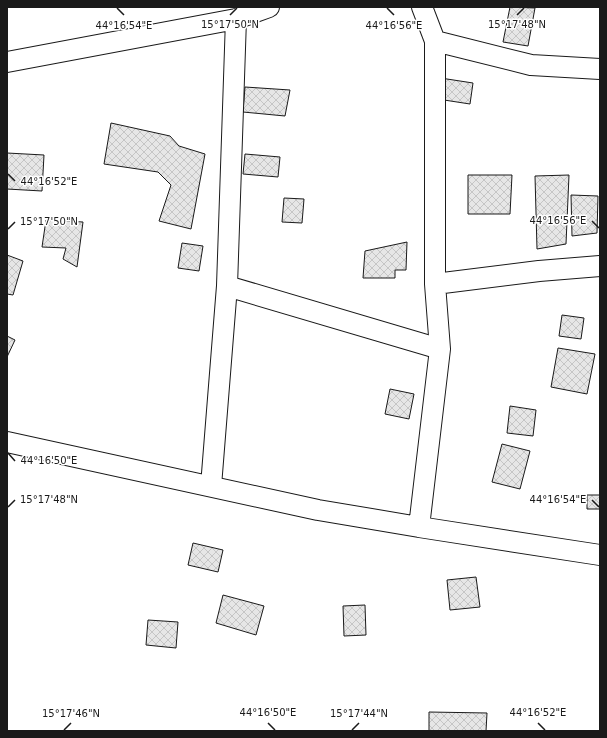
<svg xmlns="http://www.w3.org/2000/svg" width="607" height="738" font-family="'DejaVu Sans',sans-serif">
<style>
.building{fill:url(#building-cross-hatch);stroke:#1a1a1a}
.lines{fill:none;stroke-linecap:round;stroke-linejoin:round}
.minor-casing{stroke:#1a1a1a;stroke-width:22}
.minor{stroke:#fff;stroke-width:20}
.ticks{fill:none;stroke:#1a1a1a;stroke-width:1.5}
.ticks-label{font-size:10px;text-anchor:middle;fill:#1a1a1a;stroke:#fff;stroke-width:3;stroke-linejoin:round;paint-order:stroke}
</style>
<defs>
<pattern id="building-cross-hatch" width="8" height="8" patternUnits="userSpaceOnUse"><rect width="8" height="8" fill="#e6e6e6"/><path d="M0 0l8 8M0 8l8-8" fill="none" stroke="#c5c5c5"/></pattern>
</defs>
<rect width="100%" height="100%" fill="#fff"/>
<path class="building" d="M510 7 535 8 528 46 503 42Z
M434 77 473 83 470 104 431 98Z
M245 87 290 90 285 116 243 112Z
M111 123 170 136 179 146 205 154 191 229 159 221 171 185 158 172 104 164Z
M7 153 44 155 42 191 7 189Z
M245 154 280 157 278 177 243 174Z
M468 175H512L510 214H468Z
M569 175 566 244 537 249 535 176Z
M571 195 598 196 597 233 572 236Z
M284 198 304 199 302 223 282 222Z
M46 220 83 222 77 267 63 259 66 248 42 247Z
M407 242 406 270H395V278H363L365 251Z
M182 243 203 246 199 271 178 268Z
M7 255 23 261 13 295 7 294Z
M562 315 584 318 581 339 559 336Z
M7 336 15 340 7 357Z
M558 348 595 354 587 394 551 387Z
M390 389 414 394 409 419 385 414Z
M510 406 536 410 533 436 507 433Z
M502 444 530 451 520 489 492 482Z
M587 495H600V509H587Z
M193 543 223 550 218 572 188 565Z
M476 577 480 607 450 610 447 580Z
M223 595 264 606 256 635 216 623Z
M365 605 366 635 344 636 343 606Z
M148 620 178 622 176 648 146 645Z
M429 712 487 713 486 731H429Z"/>
<g class="lines">
<g class="minor-casing">
<path id="minor" d="M422 7 435 41
M7 62 236 19 269 7
M435 284 539 271 600 266
M227 286 440 349 435 284V41L531 65 600 69
M440 349 419 527 600 555
M7 442 318 510 419 527
M211 486 227 286 236 19"/>
</g>
<use href="#minor" class="minor"/>
</g>
<path class="ticks" d="M117 8 124 15M387 8 394 15M230 15 237 8M517 15 524 8M8 174 15 181M592 221 599 228M8 229 15 222M8 453 15 461M592 500 599 507M8 507 15 500M268 723 275 730M538 723 545 730M64 730 71 723M352 730 359 723"/>
<g class="ticks-label">
<text x="230" y="28">15°17'50"N</text>
<text x="517" y="28">15°17'48"N</text>
<text x="124" y="29">44°16'54"E</text>
<text x="394" y="29">44°16'56"E</text>
<text x="49" y="185">44°16'52"E</text>
<text x="558" y="224">44°16'56"E</text>
<text x="49" y="225">15°17'50"N</text>
<text x="49" y="464">44°16'50"E</text>
<text x="49" y="503">15°17'48"N</text>
<text x="558" y="503">44°16'54"E</text>
<text x="268" y="716">44°16'50"E</text>
<text x="538" y="716">44°16'52"E</text>
<text x="71" y="717">15°17'46"N</text>
<text x="359" y="717">15°17'44"N</text>
</g>
<rect width="607" height="738" fill="none" stroke="#1a1a1a" stroke-width="16"/>
</svg>
